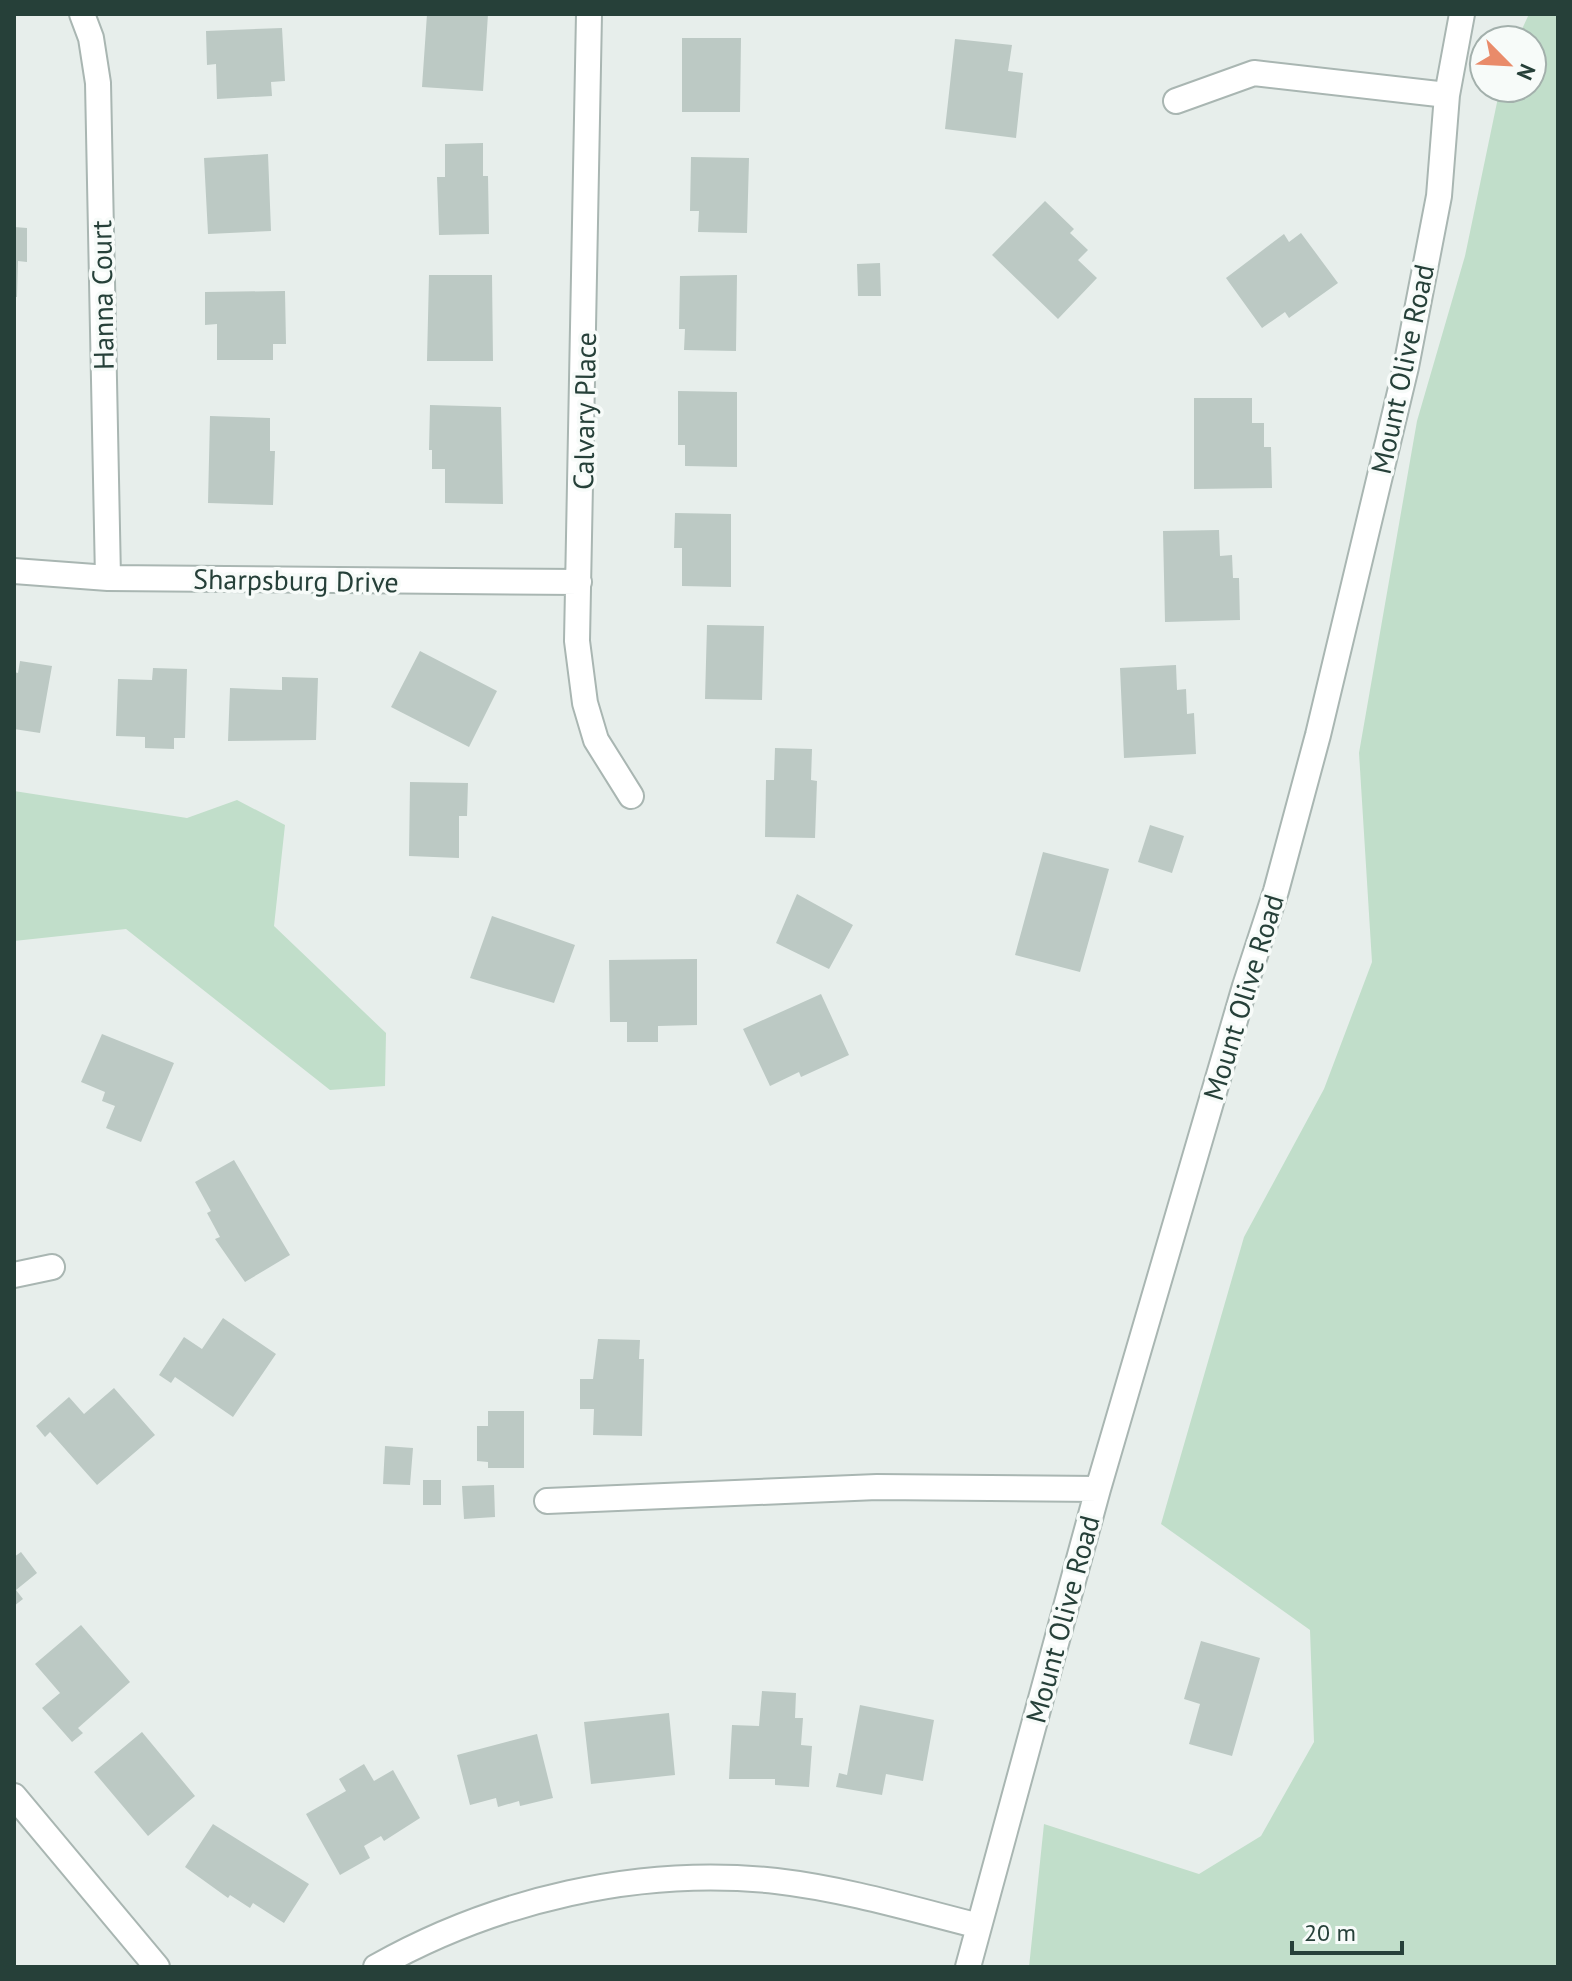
<svg xmlns="http://www.w3.org/2000/svg" width="1572" height="1981" font-family="'PT Sans',sans-serif">
<style>
.green{fill:#c1deca}
.building{fill:#bcc9c4}
.lines{fill:none;stroke-linecap:round;stroke-linejoin:round}
.minor-casing{stroke:#a9b6b2;stroke-width:28}
.minor{stroke:#fff;stroke-width:24}
.labels{text-anchor:middle;dominant-baseline:central;stroke-width:7;stroke-linejoin:round;paint-order:stroke}
.street-label{font-size:28px;fill:#264039;stroke:#f7fbf9}
</style>
<rect width="100%" height="100%" fill="#e7eeeb"/>
<path class="green" d="M1529 14H1558V1967H1029L1044 1824 1199 1874 1261 1836 1314 1742 1310 1630 1161 1524 1244 1237 1324 1089 1372 962 1359 753 1417 421 1465 256 1500 88H1532V40H1517Z
M14 791 187 818 237 800 285 825 274 926 386 1033 385 1086 330 1090 126 929 14 941Z"/>
<path class="building" d="M427 14H488L483 91 422 87Z
M282 28 285 81 271 82 272 96 217 99 216 64 207 65 206 31Z
M682 38H741L740 112H682Z
M955 39 1012 45 1008 71 1023 73 1016 138 945 129Z
M483 143V176H488L489 234 439 235 437 177H445V144Z
M268 154 271 231 208 234 204 158Z
M691 157 749 158 747 233 698 232 699 211H690Z
M1045 201 1074 229 1070 233 1088 250 1078 260 1097 278 1058 319 992 255Z
M14 227 27 228V262L18 261 17 297H14Z
M1301 233 1338 283 1289 318 1285 312 1262 328 1226 278 1284 234 1289 242Z
M880 263 881 296H858L857 264Z
M429 275H492L493 361H427Z
M737 275 736 351 684 350 685 329H679L680 276Z
M285 291 286 344H273V360H217V324L205 325V292Z
M678 391 737 392V467L685 466V445H678Z
M1194 398H1252V423H1264V447H1271L1272 488 1194 489Z
M430 405 501 407 503 504 445 503V469H432V450H429Z
M210 416 270 418V451H275L273 505 208 503Z
M675 513 731 514V587L682 586V548H674Z
M1219 530 1220 556 1232 555 1233 578H1239L1240 620 1165 622 1163 531Z
M707 625 764 626 762 700 705 699Z
M420 651 497 691 469 747 391 707Z
M20 661 52 666 40 733 14 729V672L18 673Z
M1176 665 1177 690 1186 689 1187 714 1194 713 1196 754 1124 758 1120 668Z
M153 668 187 669 185 738H174V749L145 748V737L116 736 118 679 152 680Z
M282 677 318 678 316 740 228 741 230 688 282 690Z
M775 748 812 749 811 780 817 781 815 838 765 837 766 780H774Z
M410 782 468 783 467 816H459V858L409 856Z
M1150 825 1184 836 1172 873 1138 862Z
M1043 852 1109 869 1080 972 1015 955Z
M797 894 853 925 829 969 776 943Z
M492 916 575 945 554 1003 470 978Z
M697 959V1025L658 1026V1042H627V1022H610L609 960Z
M821 994 849 1055 801 1077 799 1072 770 1086 743 1029Z
M102 1034 174 1063 141 1142 106 1128 115 1106 102 1101 105 1092 81 1082Z
M234 1160 290 1255 245 1282 215 1239 220 1237 207 1213 211 1211 195 1182Z
M223 1318 276 1354 233 1417 175 1377 171 1383 159 1375 184 1337 202 1349Z
M598 1339 640 1340 639 1359H644L642 1436 593 1435 594 1409H580V1379H593Z
M114 1388 155 1435 97 1485 50 1432 45 1437 36 1426 69 1397 84 1414Z
M488 1411H524V1468H488V1462L477 1461V1426H488Z
M385 1446 413 1448 410 1485 383 1484Z
M423 1480H441V1505H423Z
M494 1485 495 1517 464 1519 462 1486Z
M21 1552 37 1573 16 1590 23 1599 14 1606V1557Z
M81 1625 130 1682 78 1728 83 1733 72 1742 42 1708 60 1693 35 1664Z
M1201 1641 1260 1658 1232 1756 1189 1744 1200 1704 1184 1699Z
M762 1691 796 1693 795 1718H803L801 1745 812 1746 809 1787 775 1785V1779H729L732 1725 759 1726Z
M860 1705 934 1720 923 1781 886 1774 882 1795 836 1787 839 1773 847 1775Z
M669 1713 675 1775 591 1784 584 1722Z
M142 1732 195 1796 148 1836 94 1772Z
M537 1734 553 1798 520 1806 519 1801 498 1807 496 1798 470 1805 457 1755Z
M364 1764 374 1781 393 1770 420 1818 384 1841 381 1836 364 1846 370 1858 340 1875 306 1814 346 1791 339 1779Z
M213 1824 309 1884 284 1923 253 1903 250 1908 230 1895 228 1898 185 1867Z"/>
<g class="lines">
<g class="minor-casing">
<path id="minor" d="M82 14 91 38 98 83 108 578
M589 14 577 641 585 703 596 740 631 796
M1176 101 1254 73 1447 95
M14 571 108 578 579 582
M14 1275 52 1267
M547 1501 877 1487 1098 1489
M14 1796 157 1967
M376 1967C495 1900 639 1866 776 1881 845 1889 912 1909 979 1926
M968 1967 1098 1489 1245 986 1276 891 1318 735 1406 367 1439 196 1447 95 1462 14"/>
</g>
<use href="#minor" class="minor"/>
</g>
<g class="labels">
<g class="street-label">
<text transform="translate(102 295) rotate(-91)">Hanna Court</text>
<text transform="translate(1402 369) rotate(-78)">Mount Olive Road</text>
<text transform="translate(584 411) rotate(-89)">Calvary Place</text>
<text transform="translate(296 580) rotate(1)">Sharpsburg Drive</text>
<text transform="translate(1243 997) rotate(-73)">Mount Olive Road</text>
<text transform="translate(1062 1619) rotate(-75)">Mount Olive Road</text>
</g>
</g>
<rect width="1572" height="1981" fill="none" stroke="#264039" stroke-width="32"/>
<g transform="translate(1508 64) rotate(114)"><circle r="38" fill="#f7fbf9" stroke="#a3b0ac" stroke-width="2"/>
<path d="M0-6L14 30L0 20L-14 30Z" fill="#e98b6a"/>
<text y="-12" font-size="22" font-weight="bold" text-anchor="middle" fill="#264039">N</text>
</g>
<path d="M1292 1941v12h110v-12" fill="none" stroke="#264039" stroke-width="4"/>
<text x="1304" y="1941" font-size="24" fill="#264039" stroke="#f7fbf9" stroke-width="6" paint-order="stroke">20 m</text>
</svg>
